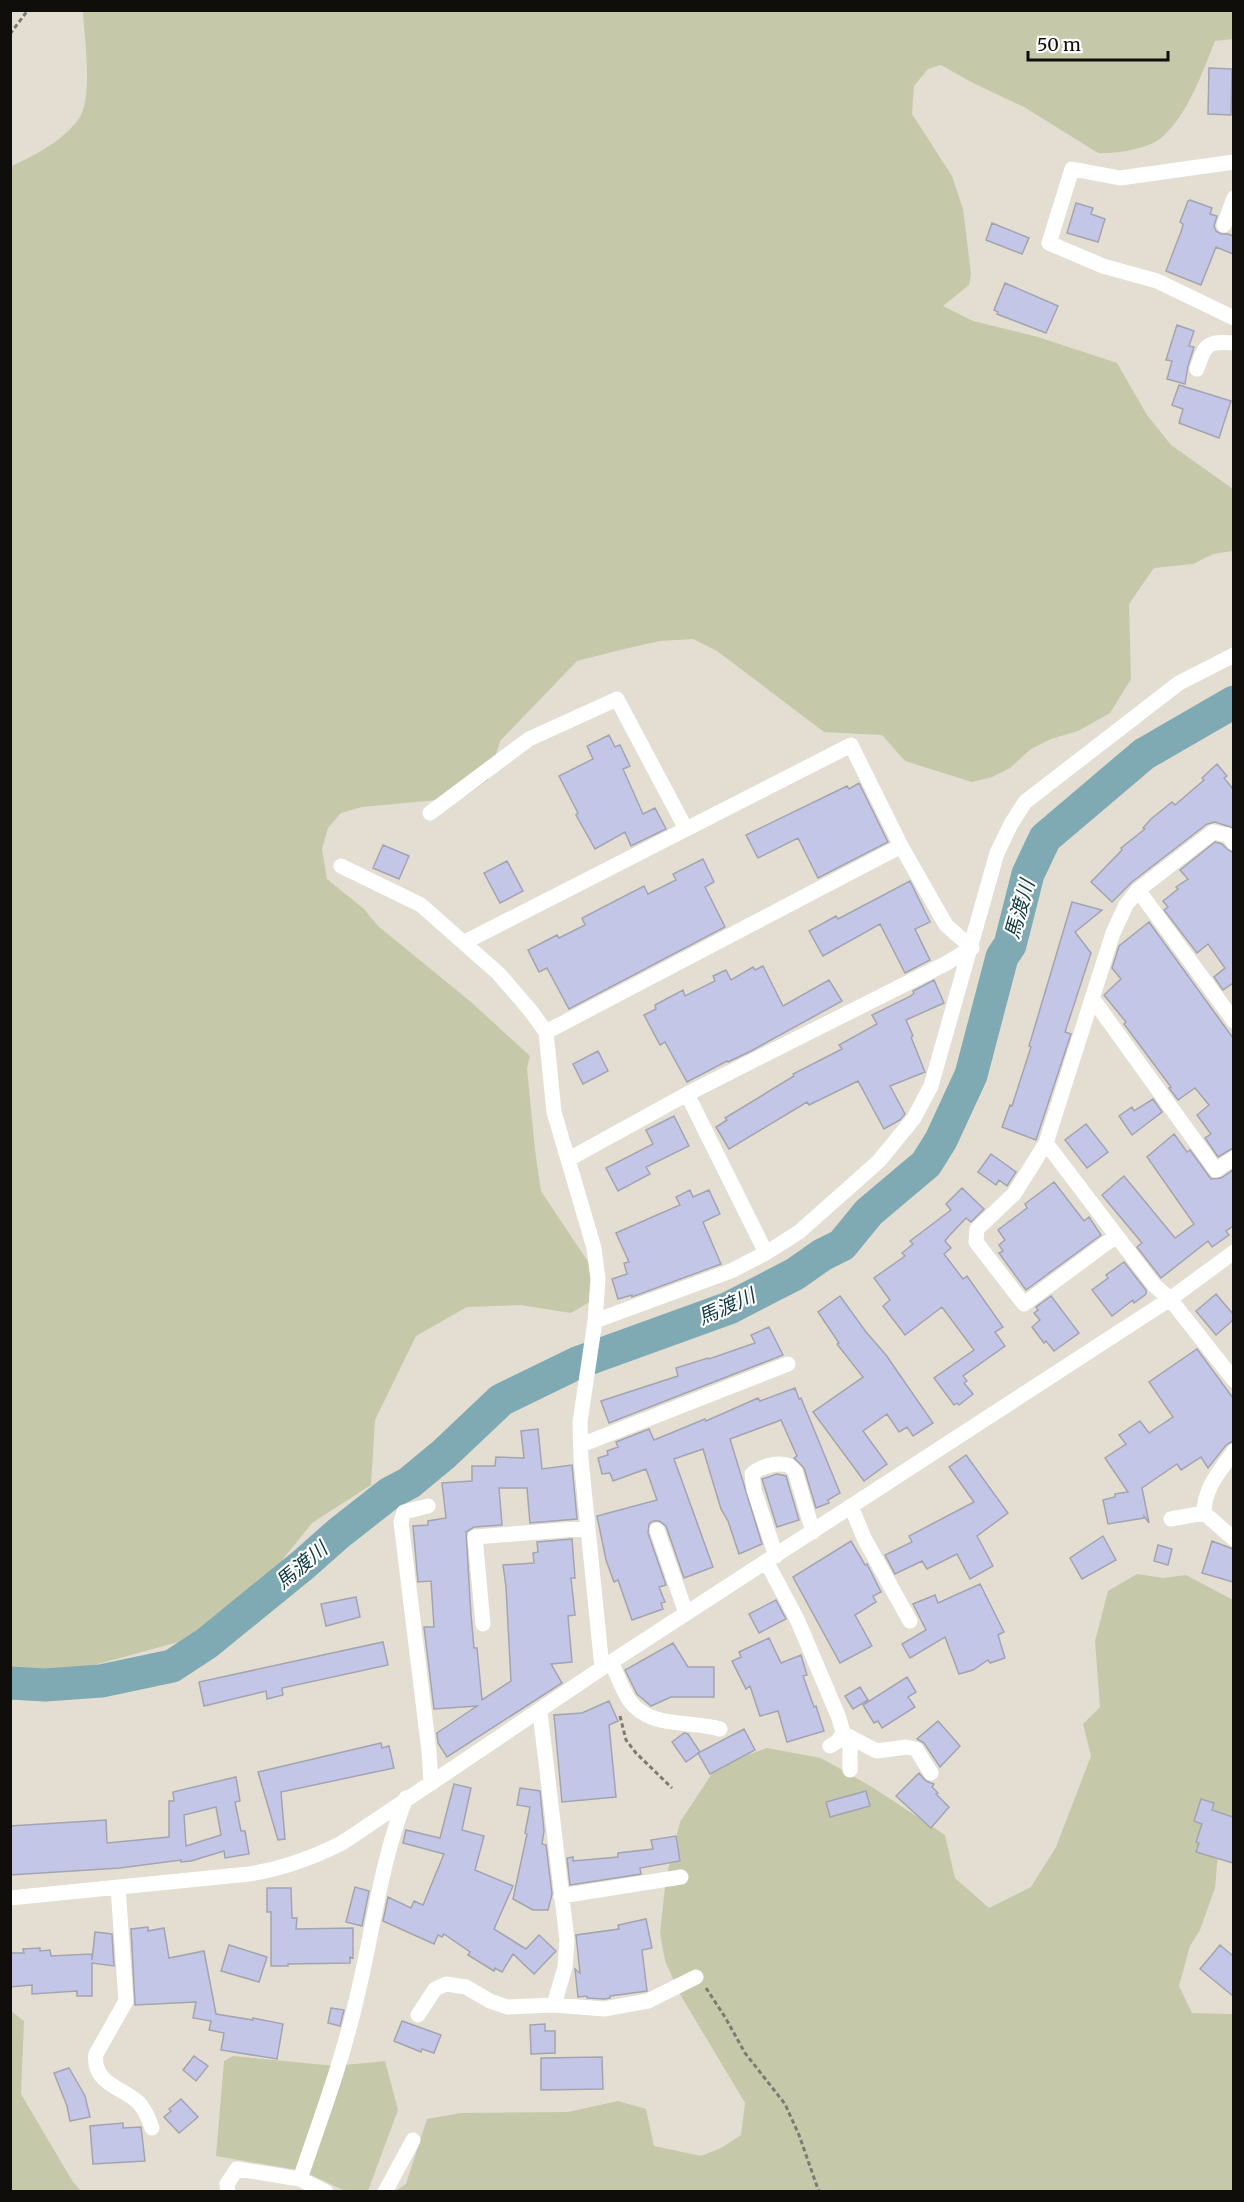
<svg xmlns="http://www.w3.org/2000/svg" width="1244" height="2202" font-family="Merriweather,'Noto Sans JP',serif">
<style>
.green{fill:#c6c9a9}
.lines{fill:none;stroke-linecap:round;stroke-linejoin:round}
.river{stroke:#7fa9b3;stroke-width:33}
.building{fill:#c4c6e8;stroke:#a2a4b0;stroke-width:1.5;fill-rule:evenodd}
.path{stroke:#7d7a71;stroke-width:3;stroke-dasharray:4.5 3;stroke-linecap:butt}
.street{stroke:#fff;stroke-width:15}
.labels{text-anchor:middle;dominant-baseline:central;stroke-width:4.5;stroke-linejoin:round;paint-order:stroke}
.water-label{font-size:20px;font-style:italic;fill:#103942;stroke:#fff}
</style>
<rect width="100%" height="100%" fill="#e3ded1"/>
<path class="green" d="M83 11H1233V39L1215 41C1202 73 1188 115 1161 138 1148 149 1115 154 1098 153L1024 107 973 83 941 65 928 69 914 86 912 114 952 176 963 209 971 274 969 285 943 306 973 321 1038 337 1117 363 1147 415 1171 445 1233 489V551L1213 554 1193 564 1154 568 1129 604 1131 679 1110 713 1078 731 1051 739 1031 749 1010 768 992 777 972 782 905 761 882 735 824 732 717 651 693 639 660 641 620 650 577 661 500 741 488 780 468 794 438 800 362 807 341 813 328 828 322 849 327 879 364 909 378 926 471 1002 530 1056 527 1068 535 1150 541 1191 589 1263 596 1298 571 1313 520 1305 467 1307 416 1336 375 1420 371 1485 312 1523 272 1573 204 1635 87 1667 11 1670 10 167C35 155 61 142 78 120 94 99 84 37 83 11Z
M1137 1574 1163 1578 1186 1575 1233 1600V1813L1218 1854 1215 1888 1200 1930 1190 1946 1179 1986 1192 2013 1233 2014V2191L394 2192 406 2184 427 2119 461 2113 568 2112 618 2101 646 2109 654 2146 701 2156 721 2148 741 2135 745 2103 681 1996 665 1961 660 1933 666 1878 680 1822 717 1766 767 1748 821 1758 872 1787 945 1835 955 1878 989 1908 1031 1887 1056 1847 1091 1756 1083 1724 1100 1707 1095 1641 1108 1591Z
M11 2011 24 2021 21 2094 73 2182 81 2191H11Z
M233 2056 335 2066 385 2061 398 2110 368 2191H345L303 2171 216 2156 224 2061Z"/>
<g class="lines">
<path class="river" d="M10 1683 45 1685 101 1681 172 1666 207 1643 304 1564 339 1533 390 1493 409 1483 444 1454 501 1400 577 1363 729 1308 795 1274 822 1255 842 1245 869 1212 926 1164 941 1140 971 1075 1002 957 1010 945 1028 874 1045 838 1144 754 1234 702"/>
</g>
<path class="building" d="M1209 68 1232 69 1231 115 1208 114Z
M1190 200 1212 208 1210 214 1217 216 1214 226 1216 231 1221 234H1228L1233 236V254L1216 247 1201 285 1166 271 1182 229 1183 224 1180 222 1188 201Z
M1076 203 1093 208 1091 214 1105 219 1098 242 1067 233Z
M992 223 1029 238 1022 254 986 240Z
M1005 283 1058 306 1046 333 997 314 998 312 994 310Z
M1177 325 1194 331 1189 346 1194 347 1188 366 1185 384 1167 379 1172 361 1166 360Z
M1179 385 1231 401 1219 438 1179 423 1183 409 1172 405Z
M609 735 615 747 620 745 630 766 623 769 643 814 655 808 666 829 631 846 625 832 595 849 576 815 578 813 559 776 593 759 587 746Z
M1217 764 1227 776 1224 778 1233 789V828L1215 822 1207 824 1132 882 1112 902 1091 882 1122 850 1121 848 1145 829 1143 828 1151 819 1172 802 1175 805 1204 780 1202 778Z
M859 783 888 842 818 878 798 838 758 858 746 835 847 786 849 789Z
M1215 842 1222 844 1227 849 1233 853V983L1223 990 1214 977 1225 968 1208 944 1197 953 1164 910 1168 907 1163 901 1178 889 1176 887 1188 879 1180 870Z
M383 845 409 856 399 879 373 868Z
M703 859 714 882 705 887 725 927 569 1009 547 968 539 972 528 950 557 935 559 938 585 925 582 918 644 886 648 894 676 880 673 874Z
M507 861 523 891 500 903 484 873Z
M910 881 930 922 915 929 930 960 905 973 880 924 823 956 809 931 836 916 838 919Z
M1072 902 1102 910 1075 932 1091 953 1065 1032 1071 1034 1036 1140 1002 1127 1010 1105 1012 1106 1031 1047 1029 1046Z
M1149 922 1233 1038V1148L1218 1157 1205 1138 1211 1134 1197 1115 1209 1105 1195 1088 1178 1100 1169 1088 1171 1087 1124 1024 1126 1022 1104 995 1121 979 1112 968 1119 946Z
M763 966 783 1006 829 980 842 1001 751 1051 728 1062 727 1061 687 1082 665 1042 660 1045 644 1015 656 1009 655 1005 683 990 685 996 715 981 713 976 726 970 731 980 753 967 755 970Z
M934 980 944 1003 906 1020 913 1036 911 1037 925 1072 890 1086 905 1114 900 1120 884 1129 858 1081 809 1105 807 1102 729 1149 716 1127 727 1120 725 1118 794 1076 793 1074 842 1049 839 1045 877 1024 872 1015 911 996 914 993 913 991Z
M598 1051 608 1071 583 1084 573 1064Z
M1153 1099 1162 1112 1132 1135 1119 1116 1132 1107 1134 1111Z
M674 1116 689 1146 646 1167 650 1174 618 1191 606 1168 653 1144 646 1130Z
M1086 1124 1108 1152 1087 1168 1065 1140Z
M1174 1134 1187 1152 1190 1150 1211 1179 1221 1178 1233 1170V1226L1226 1231 1229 1235 1212 1247 1208 1241 1161 1278 1137 1247 1142 1243 1102 1195 1124 1176 1175 1238 1194 1224 1147 1157Z
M991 1154 1016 1172 1007 1186 999 1180 996 1185 978 1172Z
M1054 1182 1084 1221 1089 1217 1101 1235 1026 1290 999 1253 1003 1251 999 1245 1005 1240 998 1230 1027 1208 1025 1204Z
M962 1188 984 1209 971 1222 966 1218 948 1237 945 1241 951 1248 944 1254 963 1279 967 1276 1003 1327 995 1332 1005 1346 963 1376 967 1381 964 1383 973 1394 959 1405 957 1403 954 1405 934 1378 974 1350 942 1307 905 1335 883 1306 890 1300 874 1278 905 1256 902 1253 913 1244 910 1241 951 1210 946 1204Z
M690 1190 693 1197 709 1190 720 1214 703 1222 721 1264 632 1297V1295L618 1299 612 1279 627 1274 624 1263 629 1262 616 1233 680 1205 676 1197Z
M1124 1262 1146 1290V1294L1134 1303 1133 1300 1112 1316 1092 1290 1108 1278 1106 1275Z
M1216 1294 1233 1314V1320L1216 1335 1196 1311Z
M840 1296 866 1332 886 1355 933 1423 913 1436 907 1427 899 1432 887 1414 863 1431 887 1464 864 1481 813 1412 863 1377 837 1344 839 1343 818 1312Z
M1051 1296 1079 1333 1054 1351 1046 1341 1044 1343 1032 1327 1040 1320 1034 1313 1038 1310 1036 1307Z
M769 1327 783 1355 609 1423 601 1401 678 1376 676 1368 708 1358 709 1359 755 1343 751 1335Z
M1197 1349 1233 1398V1441L1226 1445 1208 1468 1201 1457 1181 1470 1177 1464 1142 1488 1149 1523 1144 1516V1518L1108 1524 1103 1500 1115 1497V1494L1128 1492 1105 1458 1126 1444 1119 1435 1140 1421 1149 1433 1173 1417 1149 1382Z
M795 1388 799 1399 801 1398 840 1493 828 1500 829 1503 816 1508 804 1468 794 1458 797 1456 781 1420 730 1439 762 1544 739 1554 728 1521 721 1509 703 1449 674 1459 713 1567 684 1578 666 1526 659 1521H653L649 1524 648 1533 666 1585 659 1587 665 1602 661 1603 663 1609 632 1620 618 1580 614 1582 606 1560 597 1516 657 1500 646 1469 613 1481 610 1473 602 1474 598 1458 608 1455 607 1451 618 1447 616 1442 649 1429 654 1440 705 1419 706 1421 758 1398 760 1401Z
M538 1429 542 1469 572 1465 577 1519 530 1523 527 1488H499L502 1525 474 1527 466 1532 471 1615 474 1648H477L482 1700 511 1681 506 1587 503 1565 534 1563 533 1553 538 1552 537 1542 572 1539 575 1578H571L575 1615 568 1616 572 1662 551 1664 562 1683 447 1757 438 1743 437 1733 477 1706 434 1709 424 1627H434L431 1581 418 1582 413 1526 428 1525V1521L446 1518 442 1483 472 1481V1466H495L496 1457 524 1458 521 1431Z
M966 1455 1008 1513 977 1536 993 1566 970 1579 957 1554 927 1569 922 1561 895 1574 885 1555 912 1542 909 1536 974 1502 949 1467Z
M777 1474 786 1476 799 1520 777 1527 762 1479Z
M1103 1536 1116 1560 1082 1579 1070 1558Z
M851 1541 865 1565 867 1564 881 1592 873 1596 876 1602 855 1615 872 1646 840 1663 793 1577Z
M1212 1541 1233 1549V1582L1202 1573Z
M1158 1545 1172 1549 1168 1565 1154 1561Z
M980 1584 1004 1632 998 1635 1005 1658 990 1663 988 1660 973 1670 959 1674 945 1637 910 1658 902 1644 926 1630 913 1604 935 1595 938 1603Z
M356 1597 360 1617 326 1626 321 1604Z
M776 1600 786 1619 759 1633 749 1614Z
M769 1638 781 1663 801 1655 807 1675 803 1676 814 1707 816 1706 824 1731 787 1742 778 1711 760 1716 750 1686 746 1689 732 1661 741 1657 739 1652Z
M383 1642 388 1665 282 1688 283 1695 267 1699 266 1691 204 1706 199 1682Z
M673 1643 688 1667H714V1697H671L651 1706 637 1694 625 1670Z
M907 1677 916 1692 908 1697 915 1707 882 1728 878 1721 874 1723 863 1705Z
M860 1687 868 1700 853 1709 845 1696Z
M609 1701 618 1721 609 1725 616 1797 562 1802 554 1715 582 1713Z
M938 1721 960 1746 940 1767 924 1743 917 1739Z
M744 1729 755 1750 710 1774 698 1753Z
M684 1733 688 1734 700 1752 686 1762 672 1742Z
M381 1743 382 1748 389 1746 394 1768 281 1792 285 1839 278 1840 258 1772Z
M919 1773 926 1781 934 1784 932 1787 938 1793 936 1794 949 1807 931 1828 896 1796Z
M236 1777 240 1801 235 1802 241 1831H245L249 1854 225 1858 224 1851 191 1861 181 1862V1860L120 1868 10 1875V1826L106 1820 107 1843 169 1837V1801H174L173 1792ZM216 1807 221 1835 186 1846 184 1815Z
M454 1784 471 1788 462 1830 484 1836 475 1870 513 1886 494 1929 526 1949 539 1935 556 1951 534 1974 513 1954 502 1972 495 1968 494 1971 468 1955 470 1952 444 1934 442 1937 438 1935 434 1944 383 1921 388 1897 411 1908 414 1901 423 1905 444 1854 403 1843 406 1830 440 1838Z
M520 1788 540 1791 544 1831 542 1844 546 1845 552 1894 548 1910H533L513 1899 527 1834 525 1833 530 1807 517 1805Z
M866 1791 870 1806 830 1817 826 1802Z
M1201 1799 1214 1803 1212 1810 1233 1817V1863L1196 1852 1199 1843 1196 1842 1202 1824 1194 1821Z
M676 1836 680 1861 640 1868 641 1874 570 1885 567 1858 573 1857V1861L618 1857V1853L653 1849 651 1840Z
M355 1887 369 1891 362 1926 346 1922Z
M267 1888H291L292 1918H297L296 1929 353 1928V1958L350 1957V1963L288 1964V1966H271V1912H267Z
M646 1919 652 1948 642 1950 647 1991 610 1996V1998L604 1999 587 1998V1996L578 1997 575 1969 580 1973 576 1935 619 1929 618 1925Z
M148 1927V1931L164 1928 169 1958 204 1951 216 2014 253 2020V2018L283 2024 277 2059 221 2050 224 2033 209 2030 211 2021 193 2018 196 2002 135 2005 131 1929Z
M95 1932 112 1934 114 1966 92 1963V1996H77V1991L32 1994V1985L10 1987V1953H24L23 1949 40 1948V1951L50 1950 51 1956 92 1954V1960Z
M229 1945 267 1957 259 1982 221 1971Z
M1220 1945 1233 1956V1996L1200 1969Z
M331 2008 344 2010 340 2026 328 2023Z
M402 2021 441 2035 434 2053 422 2049 421 2052 394 2041Z
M545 2024V2031H555V2053L531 2054 530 2025Z
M194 2056 208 2066 196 2081 183 2070Z
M602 2057 603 2089 541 2090V2058Z
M69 2068 85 2096 90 2117 70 2121 67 2106 54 2073Z
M181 2099 198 2117 179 2133 164 2117 171 2111 169 2109Z
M123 2123V2128L141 2127 145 2161 93 2164 90 2126Z"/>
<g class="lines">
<path class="path" d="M10 34 28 10
M620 1716 626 1740 636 1753 672 1788
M706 1988 725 2017 745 2053 785 2104 799 2135 819 2192"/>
<path class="street" d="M1234 162 1120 178 1072 169 1049 243 1103 266 1157 281 1234 318
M1224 225 1234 198
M1197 369C1205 344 1207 341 1234 343
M430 813 529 739 617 699 686 829
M1234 843 1228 835 1213 832 1138 890 1126 905 1113 933 1046 1143 1154 1285 1170 1299 1234 1380
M341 866 421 905 499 974 530 1010 546 1032 554 1112 594 1248 598 1279 595 1321 580 1422 581 1459 602 1668
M1138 890 1234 1021
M465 942 851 745 901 846 946 925 972 948 945 964 687 1094 569 1159
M1092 998 1216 1170 1234 1158
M546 1032 901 846
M687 1094 766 1253
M1046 1143 1014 1194 977 1229 976 1242 1024 1304 1116 1236
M595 1321 731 1271 766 1253 799 1232 879 1161 914 1118 931 1086 997 853 1011 824 1025 802 1179 683 1234 655
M581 1445 788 1364
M1234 1451C1220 1471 1204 1488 1204 1513L1234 1539
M428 1506 404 1512 401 1522 429 1751 431 1782
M851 1506 864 1538 910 1621
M1171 1519 1204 1513
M657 1530 686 1613
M776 1556 754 1490 752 1474C761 1466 779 1461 790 1466L795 1471 813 1532
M766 1561 797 1619 839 1718 843 1733 867 1746 877 1751 906 1747 916 1749 931 1773
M483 1624 475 1537 588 1528
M611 1662C617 1674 622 1689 629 1700 649 1729 690 1720 720 1729
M540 1712 567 1940 565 1967 554 2005
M830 1746 838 1741 843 1733 850 1746V1770
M118 1887 126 2001 96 2054C92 2083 121 2087 138 2102 145 2109 149 2119 152 2128
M561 1896 681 1877
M10 1898 249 1874C282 1869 312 1858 342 1843L602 1668 1170 1299 1234 1252
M418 2015 435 1989 446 1984 466 1987 490 2001 507 2007 554 2005 604 2009 648 2001 696 1977
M300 2179C320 2120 342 2062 356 2001 373 1933 380 1863 406 1798
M228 2192 227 2184 237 2169 300 2179 326 2192
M385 2192 413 2140"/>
</g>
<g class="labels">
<g class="water-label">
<text transform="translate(1019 909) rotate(-74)">馬渡川</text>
<text transform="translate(726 1306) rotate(-24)">馬渡川</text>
<text transform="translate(301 1565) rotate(-40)">馬渡川</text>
</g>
</g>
<rect width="1244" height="2202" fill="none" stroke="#100e0a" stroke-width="24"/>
<path d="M1028 51v9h140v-9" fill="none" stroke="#100e0a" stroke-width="3"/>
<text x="1037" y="51" font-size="18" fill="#100e0a" stroke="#ffffff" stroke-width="4.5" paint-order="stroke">50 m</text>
</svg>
